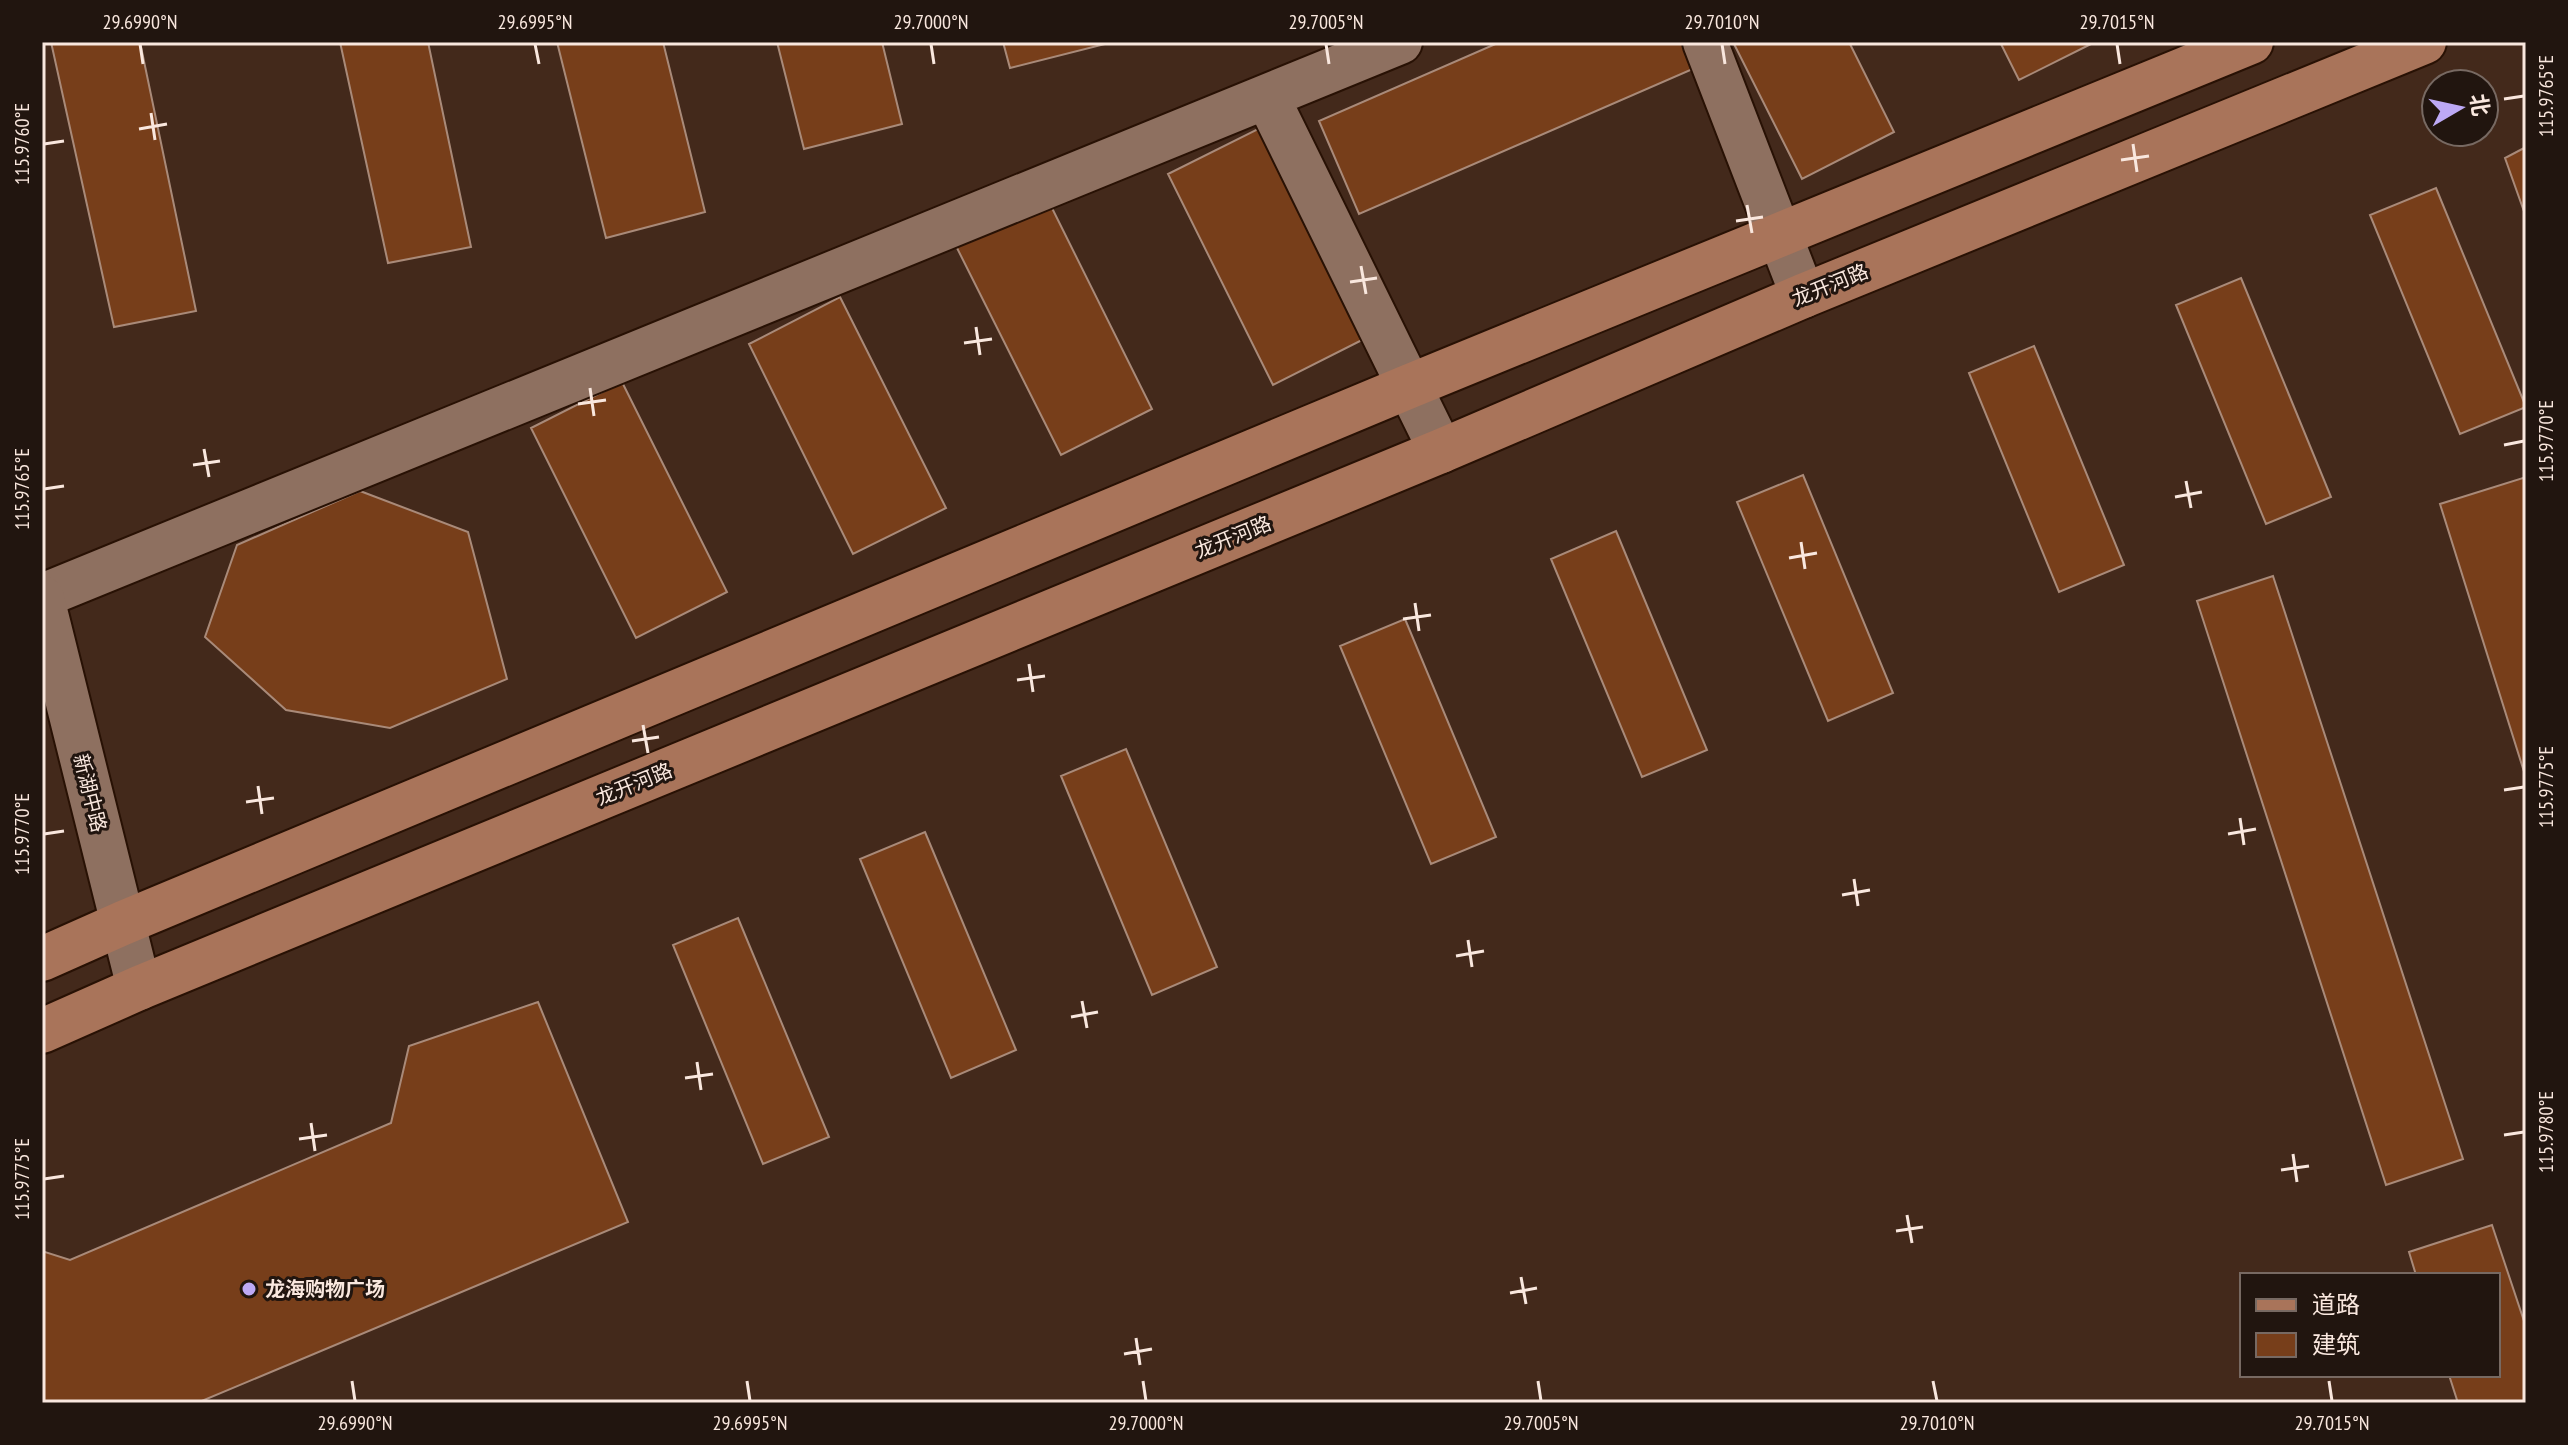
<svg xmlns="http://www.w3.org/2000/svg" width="2568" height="1445" font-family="'PT Sans Narrow','Noto Sans SC',sans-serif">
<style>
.building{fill:#773e1a;stroke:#a98a79;stroke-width:2}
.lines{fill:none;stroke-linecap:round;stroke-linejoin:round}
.minor-casing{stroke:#281104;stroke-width:48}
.tertiary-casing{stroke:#281104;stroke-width:48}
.primary-casing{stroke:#281104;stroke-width:48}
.minor{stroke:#8e7060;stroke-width:44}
.tertiary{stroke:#8e7060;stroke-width:44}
.primary{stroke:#a9745a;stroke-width:44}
.ticks{fill:none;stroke:#f9e7de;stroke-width:3}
.poi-dot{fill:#bda9f5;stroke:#21150f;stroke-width:3}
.labels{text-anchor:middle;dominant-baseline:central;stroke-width:6;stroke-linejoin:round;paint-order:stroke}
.street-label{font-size:20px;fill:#f9e7de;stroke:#21150f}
.poi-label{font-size:20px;font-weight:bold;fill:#f9e7de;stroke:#21150f;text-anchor:start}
.neatline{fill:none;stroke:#f9e7de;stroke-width:3}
.ticks-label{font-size:20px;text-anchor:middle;fill:#f9e7de}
</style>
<rect width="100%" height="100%" fill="#43291b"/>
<path class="building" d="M51 42H140L196 311 114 327Z
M340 42H428L471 247 388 263Z
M557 42H663L705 212 606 238Z
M777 42H882L902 124 804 149Z
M1003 42H1109V43L1010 68Z
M1500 42H1683L1695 68 1359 214 1319 121Z
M1733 42H1849L1894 132 1802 179Z
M2000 42H2095L2019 80Z
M1260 128 1366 338 1273 385 1168 174Z
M2526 147V217L2505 158Z
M2436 188 2526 407 2460 434 2370 215Z
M1047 198 1152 409 1061 455 955 244Z
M2241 278 2331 497 2266 524 2176 305Z
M840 297 946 508 853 554 749 344Z
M2034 346 2124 565 2059 592 1969 373Z
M622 382 727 592 636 638 531 428Z
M1803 475 1893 693 1828 721 1737 502Z
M2526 477V778L2440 504Z
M360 491 468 532 507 679 390 728 286 710 205 637 237 545Z
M1616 531 1707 750 1642 777 1551 559Z
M2273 576 2463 1159 2386 1185 2197 601Z
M1405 619 1496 837 1431 864 1340 646Z
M1126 749 1217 967 1152 995 1061 776Z
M925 832 1016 1050 951 1078 860 859Z
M738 918 829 1137 763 1164 673 945Z
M538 1002 628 1222 197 1403H42V1251L70 1260 391 1123 409 1046Z
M2492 1225 2526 1327V1403H2458L2449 1375H2498V1275H2416L2409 1252Z"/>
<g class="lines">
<g class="minor-casing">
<path id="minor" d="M1705 42 1803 296
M1267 97 1441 451
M42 596 1400 42"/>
</g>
<g class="tertiary-casing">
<path id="tertiary" d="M42 598 139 988"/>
</g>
<g class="primary-casing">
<path id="primary" d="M42 959 123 923 1410 386 2251 42
M42 1031 139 988 1441 451 1803 296 2424 42"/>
</g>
<use href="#minor" class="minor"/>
<use href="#tertiary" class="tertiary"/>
<use href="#primary" class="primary"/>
</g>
<path class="ticks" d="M140 44 143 64M535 44 539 64M931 44 934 64M1326 44 1329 64M1722 44 1725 64M2117 44 2120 64M2504 99 2524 96M151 113 155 140M139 129 167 124M44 144 64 141M2133 144 2137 172M2121 160 2149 156M1747 205 1752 233M1736 221 1763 217M1361 266 1366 294M1350 282 1377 278M976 327 980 355M964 343 992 339M590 388 594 416M578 404 606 400M2504 445 2524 441M204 449 209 477M193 465 220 461M2186 481 2191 508M44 489 64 486M2175 497 2202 492M1801 542 1805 569M1789 558 1817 553M1415 603 1419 631M1403 619 1431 615M1029 664 1033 692M1017 680 1045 676M643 725 648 753M632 741 659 737M258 786 262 814M2504 790 2524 787M246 802 274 798M2240 818 2244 845M44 834 64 831M2228 834 2256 829M1854 879 1858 906M1842 895 1870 890M1468 940 1472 967M1456 956 1484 951M1082 1001 1087 1028M1071 1017 1098 1012M697 1062 701 1090M685 1078 713 1074M311 1123 315 1151M2504 1135 2524 1132M299 1139 327 1135M2293 1154 2297 1182M2281 1170 2309 1166M44 1179 64 1176M1907 1215 1912 1243M1896 1231 1923 1227M1521 1277 1526 1304M1510 1293 1537 1288M1136 1338 1140 1365M1124 1354 1152 1349M352 1381 355 1401M747 1381 750 1401M1143 1381 1146 1401M1538 1381 1541 1401M1933 1381 1937 1401M2329 1381 2332 1401"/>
<circle class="poi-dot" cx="249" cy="1289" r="8"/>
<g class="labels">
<g class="street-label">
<text transform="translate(1830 285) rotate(-22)">龙开河路</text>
<text transform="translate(1233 537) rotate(-22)">龙开河路</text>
<text transform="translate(634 784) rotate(-22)">龙开河路</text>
<text transform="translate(90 793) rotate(76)">新湖中路</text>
</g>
<g class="poi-label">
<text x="265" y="1289">龙海购物广场</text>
</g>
</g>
<rect width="2568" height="1445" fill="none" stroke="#21150f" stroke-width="88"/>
<rect x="2240" y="1273" width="260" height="104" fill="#21150f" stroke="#776962" stroke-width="2"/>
<rect x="2256" y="1299" width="40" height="12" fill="#a9745a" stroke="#776962" stroke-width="2"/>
<text x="2312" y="1313" font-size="24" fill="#f9e7de">道路</text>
<rect x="2256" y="1333" width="40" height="24" fill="#773e1a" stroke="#776962" stroke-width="2"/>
<text x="2312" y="1353" font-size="24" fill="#f9e7de">建筑</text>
<g transform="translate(2460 108) rotate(81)"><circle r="38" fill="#21150f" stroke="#776962" stroke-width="2"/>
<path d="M0-6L14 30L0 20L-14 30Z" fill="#bda9f5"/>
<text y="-12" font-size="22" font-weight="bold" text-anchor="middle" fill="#f9e7de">北</text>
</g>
<rect x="44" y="44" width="2480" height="1357" class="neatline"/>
<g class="ticks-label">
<text x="140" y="29">29.6990°N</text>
<text x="535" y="29">29.6995°N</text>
<text x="931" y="29">29.7000°N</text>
<text x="1326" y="29">29.7005°N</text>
<text x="1722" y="29">29.7010°N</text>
<text x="2117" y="29">29.7015°N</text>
<text transform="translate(2546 96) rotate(-90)" y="7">115.9765°E</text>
<text transform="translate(22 144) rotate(-90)" y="7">115.9760°E</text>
<text transform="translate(2546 441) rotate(-90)" y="7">115.9770°E</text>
<text transform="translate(22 489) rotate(-90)" y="7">115.9765°E</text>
<text transform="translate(2546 787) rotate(-90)" y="7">115.9775°E</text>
<text transform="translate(22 834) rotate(-90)" y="7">115.9770°E</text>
<text transform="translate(2546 1132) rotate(-90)" y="7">115.9780°E</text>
<text transform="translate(22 1179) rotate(-90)" y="7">115.9775°E</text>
<text x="355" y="1430">29.6990°N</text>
<text x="750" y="1430">29.6995°N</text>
<text x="1146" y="1430">29.7000°N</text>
<text x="1541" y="1430">29.7005°N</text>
<text x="1937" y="1430">29.7010°N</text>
<text x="2332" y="1430">29.7015°N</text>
</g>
</svg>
